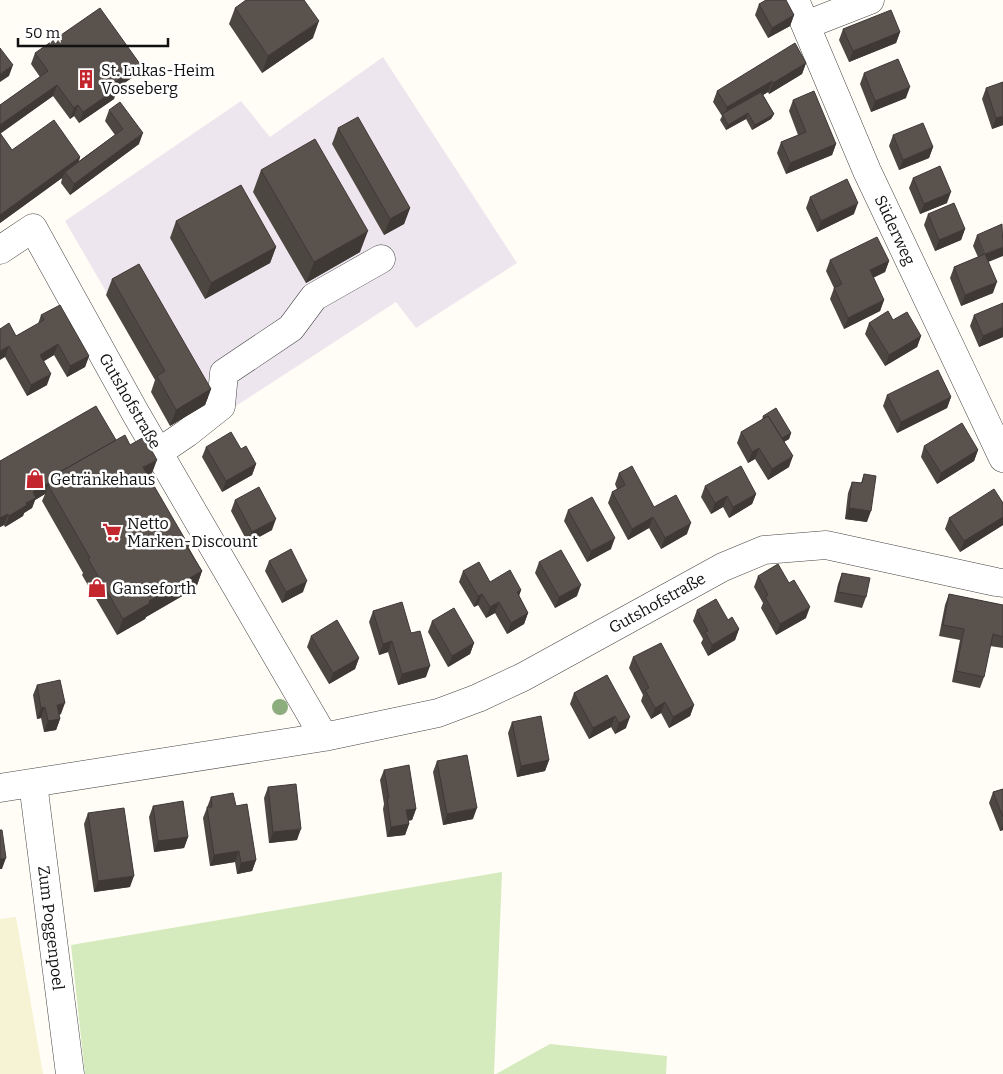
<svg xmlns="http://www.w3.org/2000/svg" width="1003" height="1074" font-family="Bitter,serif">
<style>
.industrial{fill:#eee6ef}
.farmland{fill:#f6f3d4}
.green{fill:#d5ebbd}
.lines{fill:none;stroke-linecap:round;stroke-linejoin:round}
.minor-casing{stroke:#444;stroke-width:29}
.minor{stroke:#fff;stroke-width:28}
.tree{fill:#8dad7f}
.wall{fill:#4d4742}
.shaded-wall{fill:#3f3936}
.building{fill:#5a524d;stroke:#3f3936}
.labels{text-anchor:middle;dominant-baseline:central;stroke-width:5;stroke-linejoin:round;paint-order:stroke}
.poi-label{font-size:16px;fill:#111;stroke:#fff;text-anchor:start}
.street-label{font-size:16px;fill:#111;stroke:#fff}
</style>
<rect width="100%" height="100%" fill="#fffdf5"/>
<path class="industrial" d="M383 57 517 263 416 328 396 302 190 436 65 221 241 101 270 137Z"/>
<path class="farmland" d="M16 917 43 1074H0V919Z"/>
<path class="green" d="M502 872 494 1074H85L71 945Z
M550 1044 667 1056 666 1074H496Z"/>
<g class="lines">
<g class="minor-casing">
<path id="minor" d="M795 0 867 171 1003 458
M806 25 870 0
M0 250 33 228 136 414 324 737
M159 452 187 433 221 406 224 373 291 328 314 297 381 259
M33 783 70 1074
M0 788 324 737 438 713 478 698 523 677 723 567 764 550 826 545 996 582 1003 583"/>
</g>
<use href="#minor" class="minor"/>
</g>
<circle class="tree" cx="280" cy="707" r="8"/>
<path class="wall" d="M759 4 794 15 790 26 768 38 755 15Z
M235 8 313 38 262 73 229 24Z
M843 29 900 32 896 43 849 62 839 40Z
M35 53 140 64 136 75 117 88 114 99 79 123 74 116 70 119 53 96 0 133 12 150 80 157 79 161 115 135 105 121 109 110 139 144 70 195 61 183 62 178 0 223V105L40 77 31 64Z
M806 63 802 74 769 94 768 92 763 95 774 114 771 119 752 130 746 119 726 130 720 120 722 116 713 102 717 91Z
M864 73 906 98 871 112 860 84Z
M986 88 1003 125 992 129 982 99Z
M793 100 836 144 832 155 786 174 777 153 781 142 798 135 789 111Z
M338 128 410 208 404 224 384 235 332 144Z
M893 135 933 147 929 158 899 170 889 146Z
M261 170 360 252 306 283 253 192Z
M913 178 947 203 920 214 909 188Z
M810 197 854 214 817 232 806 208Z
M928 214 965 229 961 240 935 251 924 225Z
M176 221 276 247 270 263 205 299 170 238Z
M977 235 988 262 993 293 961 306 950 278 954 267 978 257 973 246Z
M830 260 889 261 885 272 873 278 884 300 880 311 844 329 830 299 834 288 826 271Z
M112 279 211 389 205 405 170 426 151 392 155 380 106 295Z
M41 315 89 356 85 367 67 377 54 355 44 361 47 385 27 396 5 357 0 329 16 336 38 324Z
M974 315 1003 337 979 347 970 326Z
M869 323 921 336 917 347 885 366 865 334Z
M887 395 951 397 947 408 897 433 883 406Z
M763 416 791 433 789 439 784 442 789 467 768 480 755 459 748 463 737 443 741 432 762 420Z
M116 440 130 445 151 476 149 477 202 571 196 588 146 617 145 619 117 635 82 575 83 573 42 501 45 494 35 500 32 508 24 513 23 516 5 527 4 525 0 527V461Z
M924 446 978 450 974 461 937 484 921 457Z
M206 447 241 449 256 464 252 475 222 492 202 457Z
M619 473 654 507 687 534 661 549 649 528 628 540 608 503 612 492 617 489 615 484Z
M864 474 867 522 845 519 848 493 852 482 861 483Z
M705 486 756 494 752 504 729 518 723 507 711 514 701 497Z
M235 500 272 530 248 543 231 511Z
M1003 503V525L960 552 945 529 949 518Z
M568 510 611 549 587 562 564 521Z
M269 561 303 592 282 603 265 571Z
M539 562 577 596 555 608 535 573Z
M463 571 490 582 521 590 519 596 528 613 524 624 507 634 495 613 486 618 478 605 474 607 459 582Z
M842 573 866 597 862 608 834 602 838 584Z
M758 576 789 583 806 618 776 635 761 608 763 603 754 587Z
M949 594 1003 605V648L990 646 984 677 980 688 952 682 960 640 939 636 945 605Z
M697 610 728 620 739 629 735 640 708 656 701 643 703 639 693 621Z
M373 611 411 633 426 677 398 685 388 652 379 655 369 622Z
M432 621 474 643 470 654 448 667 428 632Z
M311 636 359 658 355 669 329 684 307 647Z
M633 657 694 705 690 716 669 728 661 713 651 719 641 701 643 695 629 668Z
M607 675 626 728 615 734 611 727 589 739 570 704 574 693Z
M37 685 61 714 59 715 60 719 56 730 44 732 41 718 37 719 33 695Z
M512 722 549 760 545 771 517 777 508 733Z
M437 761 473 819 443 825 433 772Z
M384 770 416 809 412 820 408 821 409 824 405 835 387 837 383 809 384 804 380 780Z
M268 787 297 840 269 843 264 798Z
M1003 789V830L1000 831 989 803 993 792Z
M211 797 236 806 256 860 252 871 237 874 235 862 210 866 203 818Z
M153 806 188 837 184 848 154 852 149 817Z
M88 813 130 887 94 892 84 824Z"/>
<path class="shaded-wall" d="M794 15 790 26 768 38 772 28Z
M319 21 313 38 262 73 268 56Z
M900 32 896 43 849 62 853 51Z
M806 63 802 74 769 94 773 83Z
M140 64 136 75 117 88 114 99 79 123 83 112 114 83Z
M13 65 9 76 0 82V74Z
M772 81 768 92 724 118V117L727 107Z
M57 85 53 96 0 134V125Z
M910 87 906 98 871 112 875 101Z
M78 105 74 116 70 119 74 108Z
M748 113 746 119 726 130 728 125Z
M774 114 771 119 752 130 755 125Z
M1003 116V125L992 129 996 118Z
M143 133 139 144 70 195 74 184Z
M836 144 832 155 786 174 790 163Z
M933 147 929 158 899 170 903 160Z
M80 157 76 168 65 172 62 178 0 223V215Z
M951 192 947 203 920 214 924 204Z
M858 203 854 214 817 232 821 221Z
M410 208 404 224 384 235 390 219Z
M965 229 961 240 935 251 939 240Z
M368 231 360 252 306 283 314 262Z
M276 247 270 263 205 299 211 283Z
M1003 247V256L981 265 985 254Z
M889 261 885 272 866 281 870 270Z
M997 282 993 293 961 306 965 295Z
M884 300 880 311 844 329 848 318Z
M1003 327V337L979 347 983 336Z
M921 336 917 347 885 366 889 355Z
M58 344 54 355 36 366 40 355Z
M9 346 5 357 0 360V351Z
M89 356 85 367 67 377 70 366Z
M51 374 47 385 27 396 31 385Z
M211 389 205 405 170 426 176 410Z
M951 397 947 408 897 433 901 422Z
M791 433 789 439 776 446 778 441Z
M759 448 755 459 748 463 752 452Z
M978 450 974 461 937 484 941 473Z
M793 456 789 467 768 480 772 469Z
M157 460 151 476 137 483 143 467Z
M256 464 252 475 222 492 226 481Z
M56 479 52 489 48 485 45 494 35 500 32 508 24 513 23 516 5 527 9 516 26 503 33 492Z
M756 494 752 504 729 518 733 507Z
M727 496 723 507 711 514 715 503Z
M849 508 871 511 867 522 845 519Z
M8 514 4 525 0 527V518Z
M653 517 649 528 628 540 632 529Z
M1003 517V525L960 552 964 541Z
M276 519 272 530 248 543 252 532Z
M691 523 687 534 661 549 665 538Z
M615 538 611 549 587 562 591 551Z
M202 571 196 588 146 617 145 619 117 635 123 619 149 601Z
M307 581 303 592 282 603 286 592Z
M581 585 577 596 555 608 559 597Z
M521 590 517 601V592Z
M482 594 478 605 474 607 478 596Z
M499 602 495 613 486 618 490 607Z
M810 607 806 618 776 635 780 624Z
M528 613 524 624 507 634 511 623Z
M739 629 735 640 708 656 712 645Z
M392 641 388 652 379 655 383 644Z
M474 643 470 654 448 667 452 656Z
M359 658 355 669 329 684 333 673Z
M430 666 426 677 398 685 402 674Z
M665 702 661 713 651 719 655 708Z
M65 703 61 714 53 716 57 705Z
M694 705 690 716 669 728 673 717Z
M45 707 41 718 37 719 41 708Z
M615 716 611 727 589 739 593 728Z
M630 717 626 728 615 734 619 723Z
M60 719 56 730 44 732 48 721Z
M549 760 545 771 517 777 521 766Z
M477 808 473 819 443 825 447 814Z
M416 809 412 820 402 821 406 810Z
M409 824 405 835 387 837 391 827Z
M1003 824V830L1000 831Z
M301 829 297 840 269 843 273 832Z
M188 837 184 848 154 852 158 841Z
M239 851 235 862 210 866 214 855Z
M6 858 2 869H0V859Z
M256 860 252 871 237 874 241 863Z
M134 876 130 887 94 892 98 881Z"/>
<path class="building" d="M246 0H304L319 21 268 56 235 8Z
M766 0H786L794 15 772 28 759 4Z
M100 8 140 64 114 83 118 88 83 112 78 105 74 108 57 85 0 125V105L48 71 35 53Z
M891 10 900 32 853 51 843 29Z
M795 43 806 63 773 83 772 81 727 107 717 91Z
M0 48 13 65 0 74Z
M898 59 910 87 875 101 864 73Z
M1003 82V116L996 118 986 88Z
M814 91 836 144 790 163 781 142 806 132 793 100Z
M761 92 774 114 755 125 748 113 728 125 722 114Z
M120 102 143 133 74 184 65 172 123 129 109 110Z
M358 117 410 208 390 219 338 128Z
M54 120 80 157 0 215V133L12 150Z
M923 123 933 147 903 160 893 135Z
M315 139 368 231 314 262 261 170Z
M940 166 951 192 924 204 913 178Z
M847 179 858 203 821 221 810 197Z
M241 185 276 247 211 283 176 221Z
M954 203 965 229 939 240 928 214Z
M1002 224 1003 247 985 254 977 235Z
M877 237 889 261 870 270 884 300 848 318 834 288 842 284 830 260Z
M985 254 997 282 965 295 954 267Z
M139 264 211 389 176 410 157 376 165 371 112 279Z
M1003 303V327L983 336 974 315Z
M60 305 89 356 70 366 58 344 40 355 51 374 31 385 9 346 0 351V329L9 323 16 336 44 320 41 315Z
M888 311 893 320 907 312 921 336 889 355 869 323Z
M938 370 951 397 901 422 887 395Z
M96 406 116 440 58 473 56 479 33 492 36 498 26 503 27 505 9 516 8 514 0 518V461Z
M776 408 791 433 782 438 768 416 764 418 763 416Z
M768 416 793 456 772 469 759 448 752 452 741 432Z
M962 423 978 450 941 473 924 446Z
M231 432 241 449 246 446 256 464 226 481 206 447Z
M125 435 130 445 144 437 157 460 143 467 189 546 187 547 202 571 149 601 150 603 123 619 88 559 90 558 48 485 61 477 58 473Z
M632 466 654 507 676 495 691 523 665 538 653 517 632 529 612 492 625 485 619 473Z
M741 466 756 494 733 507 727 496 715 503 705 486Z
M864 474 876 476 871 511 849 508 852 482 862 483Z
M259 487 276 519 252 532 235 500Z
M994 489 1003 503V517L964 541 949 518Z
M592 497 615 538 591 551 568 510Z
M291 549 307 581 286 592 269 561Z
M561 550 581 585 559 597 539 562Z
M479 562 490 582 510 570 521 590 517 592 528 613 511 623 499 602 490 607 482 594 478 596 463 571Z
M778 564 789 583 794 580 810 607 780 624 765 597 768 595 758 576Z
M842 573 870 578 866 597 838 592Z
M949 594 1003 605V637L993 634 984 677 956 671 964 629 943 625Z
M716 599 728 620 732 617 739 629 712 645 705 632 708 631 697 610Z
M402 602 411 633 420 631 430 666 402 674 392 641 383 644 373 611Z
M454 608 474 643 452 656 432 621Z
M337 620 359 658 333 673 311 636Z
M661 643 694 705 673 717 665 702 655 708 645 690 649 688 633 657Z
M607 675 630 717 619 723 615 716 593 728 574 693Z
M60 680 65 703 57 705 60 719 48 721 45 707 41 708 37 685Z
M541 716 549 760 521 766 512 722Z
M467 755 477 808 447 814 437 761Z
M409 765 416 809 406 810 409 824 391 827 387 798H389L384 770Z
M296 784 301 829 273 832 268 787Z
M1003 789V817L993 792Z
M233 793 236 806 247 804 256 860 241 863 239 851 214 855 207 807H212L211 797Z
M183 801 188 837 158 841 153 806Z
M124 808 134 876 98 881 88 813Z
M0 830H2L6 858 0 859Z"/>
<defs>
<g id="building-bare" transform="scale(1.5)"><path d="M-4-6H4V6H1V3H-1V6H-4ZM-2.5-4.3h1.7v1.8h-1.7ZM.8-4.3h1.7v1.8H.8ZM-2.5-1h1.7V.8h-1.7ZM.8-1h1.7V.8H.8Z" fill="#c4262e" stroke="#fff" stroke-width="2.5" paint-order="stroke"/></g>
<g id="shop-bare" transform="scale(1.5)"><path d="M-5-2.5h2.3a2.7 3.5 0 0 1 5.4 0H5L5.5 6h-11ZM-1.5-2.5h3a1.5 2.3 0 0 0-3 0Z" fill="#c4262e" stroke="#fff" stroke-width="2.5" paint-order="stroke"/></g>
<g id="supermarket-bare" transform="scale(1.5)"><path d="M-6-5.5h2.5l.6 2H6L4.5 2H-2.5L-4.4-4H-6ZM-1.5 3.2a1.3 1.3 0 1 0 .1 0ZM3 3.2a1.3 1.3 0 1 0 .1 0Z" fill="#c4262e" stroke="#fff" stroke-width="2.5" paint-order="stroke"/></g>
</defs>
<g fill-rule="evenodd">
<use href="#building-bare" x="86" y="79"/>
<use href="#shop-bare" x="35" y="479"/>
<use href="#supermarket-bare" x="112" y="532"/>
<use href="#shop-bare" x="97" y="588"/>
</g>
<g class="labels">
<g class="poi-label">
<text x="101" y="70">St. Lukas-Heim<tspan x="101" dy="18">Vosseberg</tspan></text>
<text x="50" y="479">Getränkehaus</text>
<text x="127" y="523">Netto<tspan x="127" dy="18">Marken-Discount</tspan></text>
<text x="112" y="588">Ganseforth</text>
</g>
<g class="street-label">
<text transform="translate(895 230) rotate(65)">Süderweg</text>
<text transform="translate(130 401) rotate(60)">Gutshofstraße</text>
<text transform="translate(657 603) rotate(-29)">Gutshofstraße</text>
<text transform="translate(51 928) rotate(83)">Zum Poggenpoel</text>
</g>
</g>
<path d="M18 38v8h150v-8" fill="none" stroke="#111111" stroke-width="2.5"/>
<text x="25" y="38" font-size="15" fill="#111111" stroke="#ffffff" stroke-width="4" paint-order="stroke">50 m</text>
</svg>
